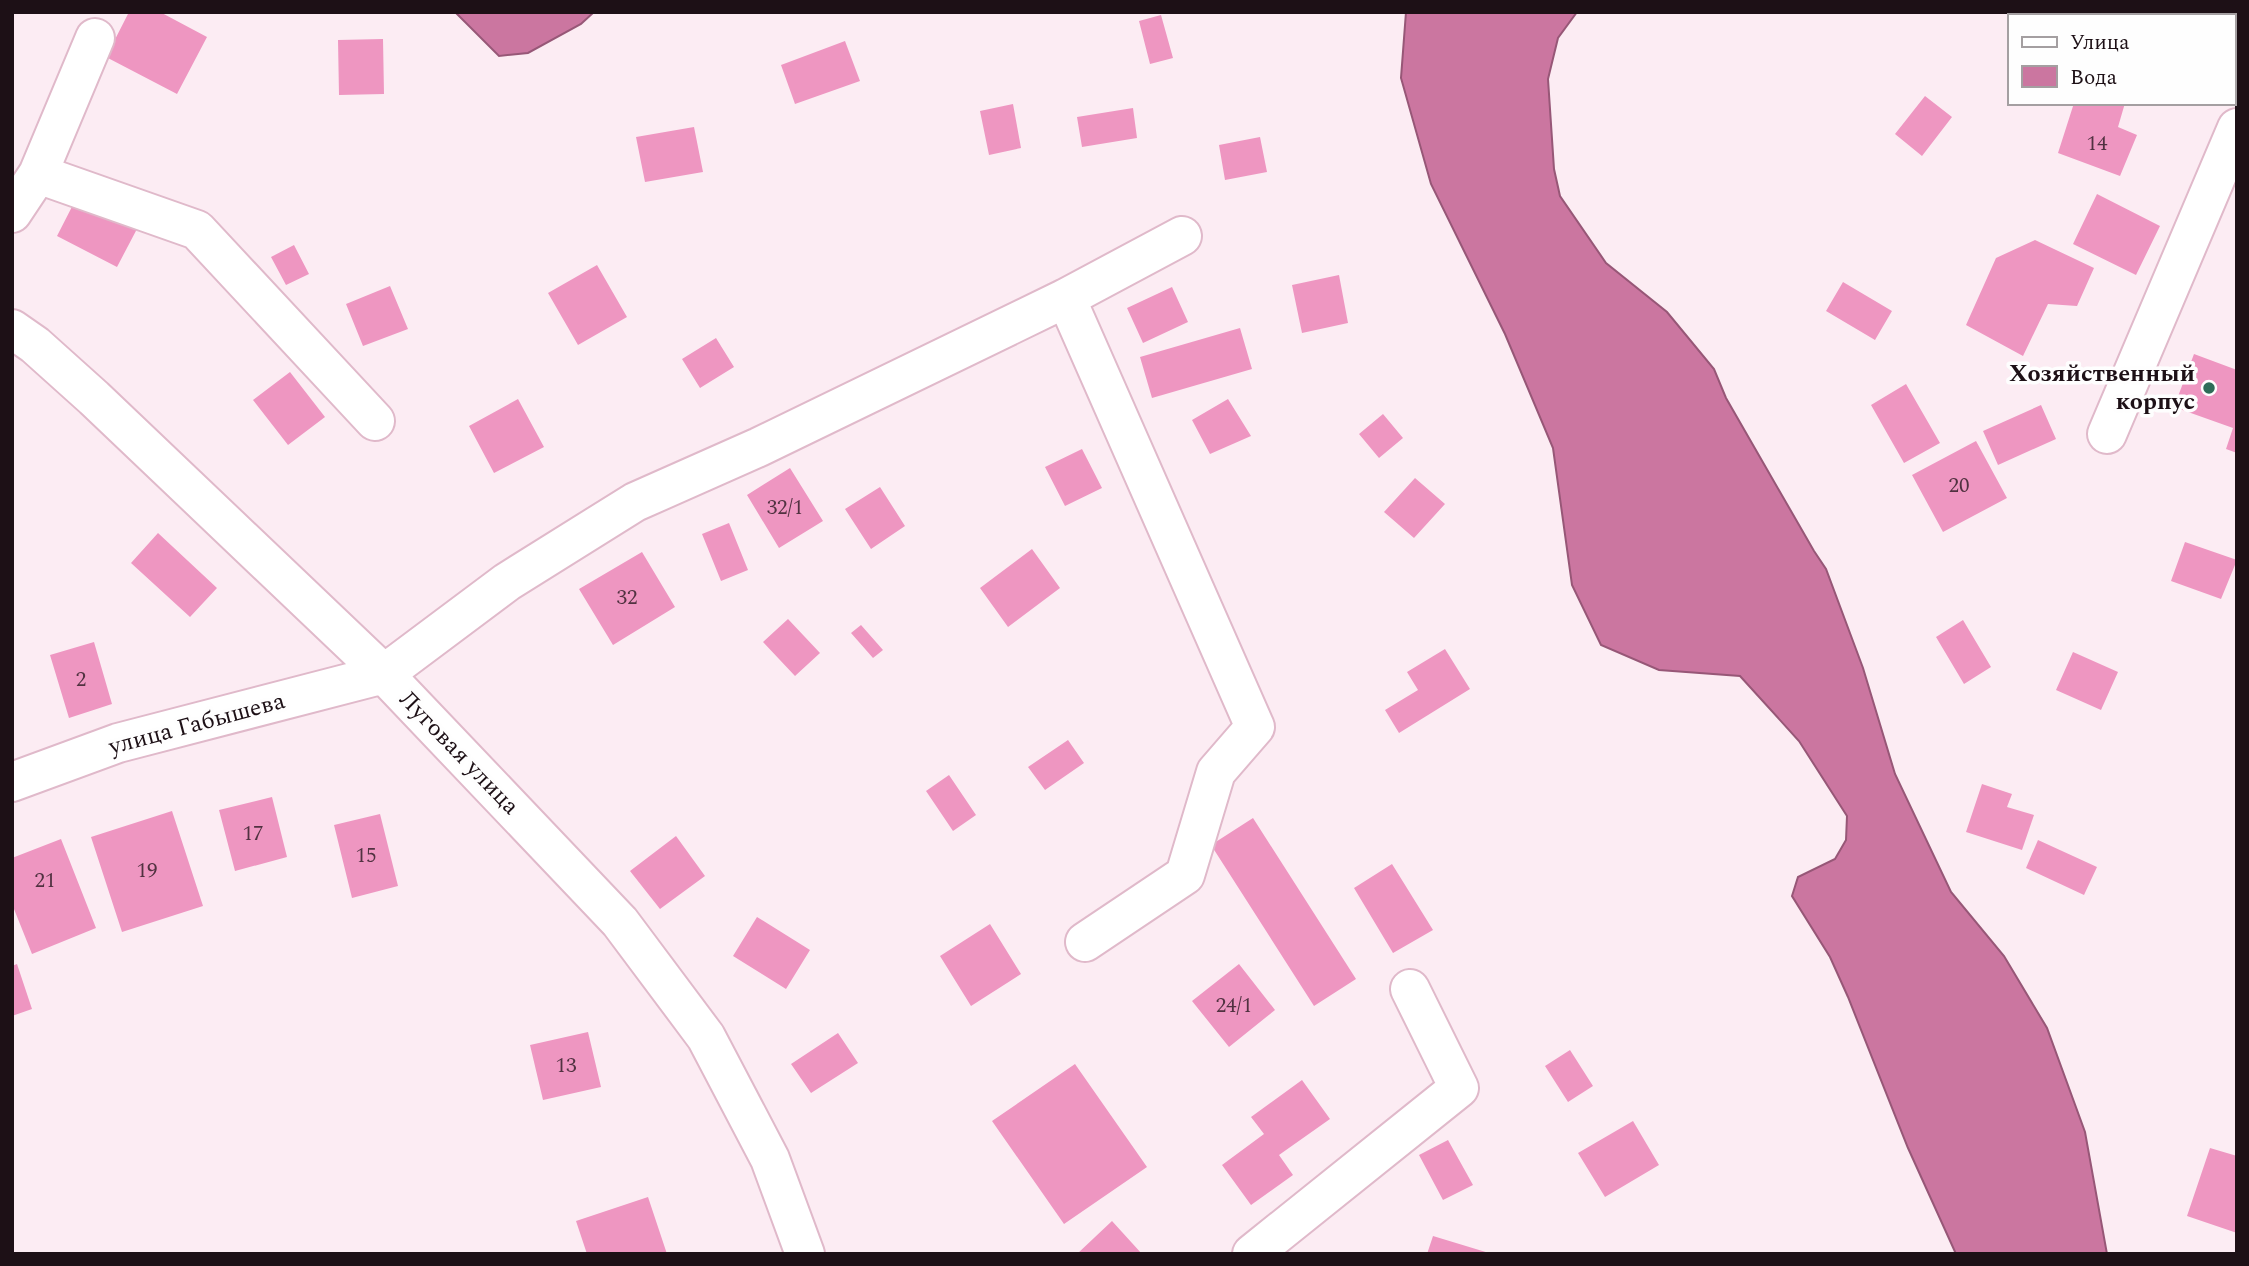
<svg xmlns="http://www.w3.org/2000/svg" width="2249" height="1266" font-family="Spectral,serif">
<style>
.water{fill:#cb76a0;stroke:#975777;stroke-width:2}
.building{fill:#ee96c1}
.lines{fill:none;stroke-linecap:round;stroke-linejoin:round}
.minor-casing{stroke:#e0b9ca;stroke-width:42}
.minor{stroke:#fff;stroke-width:38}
.poi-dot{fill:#2e6c58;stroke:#fefefe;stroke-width:2.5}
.labels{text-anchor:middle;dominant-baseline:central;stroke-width:7;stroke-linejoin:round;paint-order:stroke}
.number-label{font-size:21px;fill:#513241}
.poi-label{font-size:24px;font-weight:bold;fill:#1d1016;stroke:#fefefe;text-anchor:end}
.street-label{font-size:24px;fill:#1d1016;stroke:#fefefe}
</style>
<rect width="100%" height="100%" fill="#fcecf3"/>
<path class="water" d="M455 12H594L581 24 528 53 499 56Z
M1406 12H1577L1558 38 1548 79 1554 169 1560 196 1606 263 1667 312 1714 369 1726 398 1814 551 1826 569 1863 668 1895 774 1951 892 2004 956 2047 1028 2085 1132 2107 1254H1956L1908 1148 1848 997 1830 957 1792 896 1798 877 1835 859 1846 840 1847 816 1799 741 1740 676 1659 670 1601 645 1572 585 1553 448 1505 334 1431 184 1401 78Z"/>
<path class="building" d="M129 12H160L207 37 177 94 106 57Z
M2160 12H2237V19L2233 26V16H2168Z
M1161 15 1173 58 1150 64 1139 21Z
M383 39 384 94 339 95 338 40Z
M845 41 860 81 795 104 781 65Z
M1925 96 1952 117 1922 156 1895 134Z
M2074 103H2125L2118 127 2137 135 2120 176 2058 153Z
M1013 104 1021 148 989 155 980 111Z
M1133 108 1137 138 1082 147 1077 117Z
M694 127 703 172 645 182 636 137Z
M1260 137 1267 172 1225 180 1219 145Z
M2097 194 2160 226 2136 275 2073 244Z
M78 195 138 227 117 267 57 236Z
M2035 240 2094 268 2077 306 2048 304 2023 356 1966 325 1996 258Z
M294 245 309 274 286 285 271 257Z
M597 265 627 317 578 345 548 293Z
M1339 275 1348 323 1302 333 1292 285Z
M1843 282 1892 311 1875 340 1826 311Z
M390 286 408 329 363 346 346 304Z
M1172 287 1188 322 1143 343 1127 308Z
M1240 328 1252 369 1152 398 1140 357Z
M716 338 734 367 700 388 682 359Z
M2194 354 2237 370V453L2226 449 2233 428 2174 407Z
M290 372 325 417 288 445 253 400Z
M1906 384 1940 443 1904 463 1871 405Z
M518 399 544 447 494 473 469 426Z
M1228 399 1251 436 1210 454 1192 420Z
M2041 405 2056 439 1998 465 1983 431Z
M1383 414 1403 438 1379 458 1359 434Z
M1976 441 2007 498 1943 532 1912 475Z
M1082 449 1102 488 1065 506 1045 467Z
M790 468 823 521 779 548 747 495Z
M1415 478 1445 504 1414 538 1384 512Z
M880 487 905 526 871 549 845 509Z
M729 523 748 570 721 581 702 534Z
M158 533 217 588 190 617 131 563Z
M2185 542 2237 560 2221 599 2171 581Z
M1032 549 1060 588 1008 627 980 588Z
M642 552 675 607 613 645 579 589Z
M788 619 820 653 795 676 763 642Z
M1963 620 1991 667 1964 684 1936 637Z
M861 625 883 650 873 658 851 633Z
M94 642 112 704 69 718 50 655Z
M1445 649 1470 689 1399 733 1385 710 1418 690 1407 672Z
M2073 652 2118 672 2101 710 2056 690Z
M1068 740 1084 763 1045 790 1028 767Z
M949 775 976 815 953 831 926 791Z
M1982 784 2012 794 2007 807 2034 815 2022 850 1966 832Z
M272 797 287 857 235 871 219 810Z
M172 811 203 906 122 932 91 837Z
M380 814 398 886 352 898 334 825Z
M1253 818 1356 979 1314 1006 1211 845Z
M676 836 705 876 660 909 630 871Z
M61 839 96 928 32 954 12 904V858Z
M2038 840 2097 867 2084 895 2026 868Z
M1392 864 1433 930 1393 953 1354 888Z
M757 917 810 950 786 989 733 956Z
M990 924 1021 974 971 1006 940 956Z
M17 964 32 1009 12 1016V966Z
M1239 964 1275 1010 1229 1047 1192 1001Z
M588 1032 601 1087 543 1100 530 1045Z
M838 1033 858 1063 811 1093 791 1064Z
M1570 1050 1593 1086 1568 1102 1545 1066Z
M1075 1064 1147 1167 1064 1224 992 1121Z
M1302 1080 1330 1119 1279 1155 1293 1175 1251 1205 1222 1165 1264 1134 1251 1117Z
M1633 1121 1659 1165 1605 1197 1578 1153Z
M1448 1140 1473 1185 1443 1200 1419 1155Z
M2210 1148 2237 1156V1233L2187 1216Z
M648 1197 667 1254H587L576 1221Z
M1112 1221 1142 1254H1077Z
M1433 1236 1489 1253V1254H1427Z"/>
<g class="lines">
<g class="minor-casing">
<path id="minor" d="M38 174 95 38
M12 213 38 174 197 230 375 421
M1066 298 1255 727 1216 772 1185 875 1085 942
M12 329 35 345 94 398 384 674 620 922 706 1037 770 1159 805 1254
M2107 434 2237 128
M12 782 118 743 384 674 507 582 635 502 759 447 1066 298 1182 236
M1252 1254 1459 1088 1410 989"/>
</g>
<use href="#minor" class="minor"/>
</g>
<circle class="poi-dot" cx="2209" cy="388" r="7"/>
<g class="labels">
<g class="number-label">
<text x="2097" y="144">14</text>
<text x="1959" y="486">20</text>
<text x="785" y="508">32/1</text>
<text x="627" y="598">32</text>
<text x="81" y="680">2</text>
<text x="253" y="834">17</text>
<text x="366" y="856">15</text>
<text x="147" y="871">19</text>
<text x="45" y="881">21</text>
<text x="1234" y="1006">24/1</text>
<text x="566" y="1066">13</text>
</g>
<g class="poi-label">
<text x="2195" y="374">Хозяйственный<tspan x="2195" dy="28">корпус</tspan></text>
</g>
<g class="street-label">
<text transform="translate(197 724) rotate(-15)">улица Габышева</text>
<text transform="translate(459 753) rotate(46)">Луговая улица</text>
</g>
</g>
<rect width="2249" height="1266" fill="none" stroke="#1d1016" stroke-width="28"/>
<rect x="2008" y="14" width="228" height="91" fill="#fefefe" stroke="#a49fa1" stroke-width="2"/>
<rect x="2022" y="37" width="35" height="10" fill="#ffffff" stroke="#a49fa1" stroke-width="2"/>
<text x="2070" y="49" font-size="21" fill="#1d1016">Улица</text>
<rect x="2022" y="66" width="35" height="21" fill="#cb76a0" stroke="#a49fa1" stroke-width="2"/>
<text x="2070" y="84" font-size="21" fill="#1d1016">Вода</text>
</svg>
